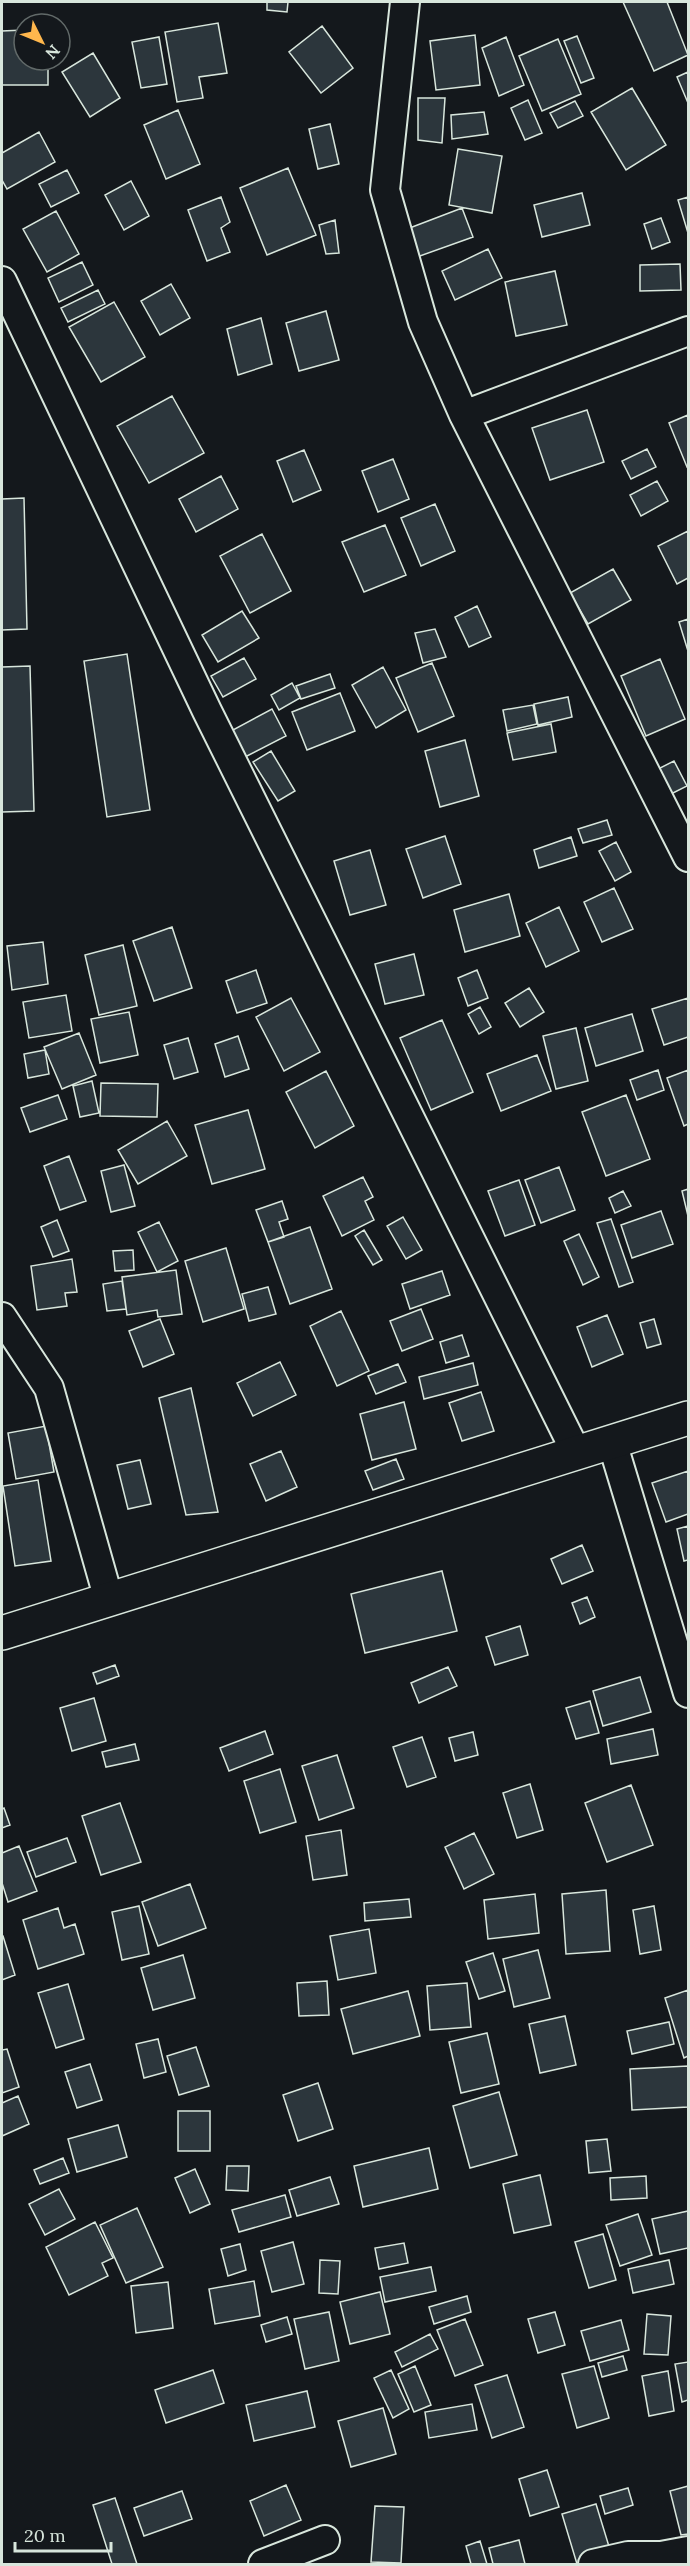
<svg xmlns="http://www.w3.org/2000/svg" width="690" height="2566" font-family="Lora,serif">
<style>
.building{fill:#2c363c;stroke:#d8e6dc;stroke-width:1.5}
.lines{fill:none;stroke-linecap:round;stroke-linejoin:round}
.street-casing{stroke:#d8e6dc;stroke-width:32}
.secondary-casing{stroke:#d8e6dc;stroke-width:36}
.street{stroke:#14181c;stroke-width:28}
.secondary{stroke:#14181c;stroke-width:33}
</style>
<rect width="100%" height="100%" fill="#14181c"/>
<path class="building" d="M267 2H288L287 12 267 10Z
M623 2H667L688 55 654 71Z
M218 23 227 73 199 77 203 98 177 102 165 32Z
M322 26 353 68 321 93 289 52Z
M24 30V60H48V85H2V31Z
M475 35 480 85 436 90 430 41Z
M577 36 594 78 581 83 564 41Z
M159 37 167 84 141 88 132 42Z
M506 37 524 85 499 96 482 48Z
M558 39 581 94 542 111 519 56Z
M93 53 120 98 90 117 62 72Z
M688 72V103L677 77Z
M632 88 666 145 626 170 591 112Z
M418 98H445L442 143 418 140Z
M528 100 542 133 525 140 511 108Z
M575 101 583 116 558 128 550 113Z
M178 110 200 164 166 179 144 125Z
M484 112 488 134 452 139 451 115Z
M330 124 339 164 318 169 309 129Z
M39 132 55 162 7 189 2 180V153Z
M458 149 502 156 492 213 449 205Z
M288 168 316 235 267 255 240 188Z
M67 170 79 193 51 207 39 184Z
M131 181 149 216 124 230 105 195Z
M582 193 590 225 542 237 534 205Z
M221 197 230 222 221 228 230 252 207 261 188 210Z
M688 197V233L678 200Z
M462 208 473 237 417 257 407 229Z
M56 211 79 254 47 272 23 229Z
M661 218 670 242 652 249 644 224Z
M335 220 339 253 326 254 319 225Z
M488 249 502 278 455 300 442 271Z
M82 262 93 285 59 302 48 278Z
M680 264 681 290 640 291V265Z
M555 271 567 325 516 336 505 282Z
M171 284 190 318 160 335 141 301Z
M98 290 105 304 68 322 61 308Z
M114 302 145 357 101 382 69 327Z
M326 311 339 360 299 371 286 323Z
M261 318 272 364 238 375 227 329Z
M172 396 204 453 149 483 117 426Z
M587 410 604 462 550 480 532 428Z
M688 415V466L687 467 669 423Z
M647 449 656 467 631 479 622 461Z
M304 450 321 490 293 502 277 461Z
M393 459 409 499 378 512 362 471Z
M221 476 238 509 196 532 179 499Z
M657 481 668 501 641 516 630 495Z
M24 498 27 629 2 630V499Z
M435 504 455 551 421 566 401 518Z
M385 525 406 575 364 592 342 542Z
M688 531V578L677 584 658 546Z
M262 534 291 591 250 613 220 556Z
M613 569 631 600 588 624 570 593Z
M477 606 491 637 469 647 455 617Z
M242 611 259 638 218 662 202 635Z
M688 619V651L679 622Z
M435 629 446 657 423 663 415 633Z
M127 654 150 810 107 817 84 661Z
M244 658 256 679 223 697 211 676Z
M660 659 685 719 646 736 621 676Z
M432 663 454 716 418 732 396 678Z
M30 666 34 811 2 812V667Z
M383 667 406 710 376 728 352 685Z
M330 674 335 688 301 699 296 686Z
M292 683 300 698 279 710 271 695Z
M340 693 355 731 307 750 292 712Z
M568 697 572 717 538 725 534 704Z
M533 705 537 724 507 731 503 710Z
M272 709 286 736 245 757 231 731Z
M551 724 556 752 513 760 507 733Z
M465 740 479 796 440 807 425 751Z
M271 751 295 791 278 801 253 762Z
M674 761 687 786 671 794 658 769Z
M607 820 612 835 583 843 578 829Z
M445 836 461 884 423 898 406 849Z
M571 837 577 856 539 868 534 850Z
M616 842 631 872 615 881 599 851Z
M370 850 386 905 350 915 334 861Z
M614 888 633 929 602 942 584 902Z
M509 894 520 936 465 952 454 910Z
M559 907 579 951 546 967 526 923Z
M172 927 192 988 154 1001 133 941Z
M43 942 48 984 12 990 7 946Z
M123 945 137 1006 99 1015 85 955Z
M414 954 424 995 385 1004 375 964Z
M256 970 267 1003 237 1013 226 981Z
M477 970 488 998 468 1006 458 978Z
M529 988 544 1012 520 1027 505 1003Z
M66 995 72 1031 29 1038 23 1002Z
M291 998 320 1052 284 1071 256 1017Z
M688 998V1037L664 1045 652 1009Z
M480 1007 491 1027 479 1034 468 1014Z
M129 1012 138 1055 100 1063 91 1019Z
M632 1014 643 1051 596 1066 585 1028Z
M442 1020 473 1092 431 1110 400 1038Z
M576 1028 588 1081 556 1089 543 1036Z
M79 1033 96 1075 62 1089 44 1047Z
M238 1036 249 1069 225 1077 215 1044Z
M188 1038 198 1072 174 1079 164 1045Z
M45 1050 49 1074 28 1078 24 1054Z
M537 1055 551 1091 501 1111 487 1074Z
M658 1070 664 1090 637 1100 630 1080Z
M688 1070V1124L684 1126 667 1078Z
M326 1071 354 1126 315 1148 286 1092Z
M92 1081 99 1113 80 1117 73 1086Z
M101 1083 158 1084 157 1117 100 1116Z
M58 1095 67 1119 30 1132 21 1108Z
M626 1095 650 1159 606 1176 582 1112Z
M248 1110 265 1169 212 1184 195 1125Z
M167 1121 187 1156 138 1184 118 1150Z
M69 1156 86 1201 60 1210 44 1166Z
M124 1165 135 1206 111 1212 101 1171Z
M559 1167 575 1210 541 1223 525 1180Z
M363 1177 373 1197 365 1201 374 1220 342 1236 323 1196Z
M519 1180 535 1225 505 1236 488 1191Z
M688 1189V1216L682 1191Z
M623 1191 631 1206 615 1213 609 1198Z
M282 1201 288 1219 279 1222 284 1237 268 1242 256 1210Z
M661 1211 673 1244 632 1258 621 1225Z
M403 1217 422 1250 406 1259 387 1226Z
M611 1219 633 1282 619 1287 597 1223Z
M57 1220 69 1251 53 1257 41 1227Z
M159 1222 178 1261 157 1272 138 1232Z
M310 1227 332 1289 290 1304 268 1242Z
M364 1230 382 1260 373 1265 355 1236Z
M579 1234 599 1277 583 1285 564 1241Z
M226 1248 244 1309 203 1322 185 1261Z
M133 1250 134 1270 115 1271 113 1251Z
M72 1259 77 1292 65 1293 67 1306 37 1310 31 1266Z
M176 1270 182 1314 158 1317 157 1310 127 1315 122 1277Z
M442 1271 450 1295 410 1309 402 1284Z
M122 1281 126 1309 107 1311 103 1284Z
M268 1287 276 1314 249 1321 242 1294Z
M421 1309 433 1339 402 1351 390 1321Z
M341 1311 369 1371 337 1386 310 1326Z
M607 1315 623 1354 592 1367 577 1327Z
M160 1319 174 1354 143 1367 129 1331Z
M654 1319 661 1344 647 1348 640 1323Z
M462 1335 469 1356 446 1363 440 1342Z
M280 1362 296 1395 253 1416 237 1383Z
M473 1363 478 1385 424 1399 419 1377Z
M398 1364 406 1382 376 1394 368 1376Z
M191 1388 218 1512 186 1515 159 1398Z
M481 1392 494 1431 462 1441 449 1403Z
M404 1402 416 1449 372 1460 360 1414Z
M46 1426 54 1472 16 1479 8 1433Z
M281 1451 297 1487 266 1501 250 1464Z
M396 1459 404 1479 373 1490 365 1471Z
M140 1460 151 1504 128 1509 117 1465Z
M688 1471V1514L666 1522 652 1483Z
M38 1480 51 1561 15 1566 3 1486Z
M688 1526V1560L684 1561 677 1529Z
M582 1545 593 1571 562 1584 551 1559Z
M442 1571 457 1631 365 1653 351 1594Z
M587 1597 595 1617 580 1624 572 1603Z
M520 1626 528 1655 495 1665 486 1637Z
M115 1665 119 1676 97 1684 93 1673Z
M448 1667 457 1686 419 1703 411 1683Z
M640 1677 651 1712 603 1726 593 1691Z
M94 1698 106 1741 72 1751 60 1708Z
M590 1701 599 1733 576 1739 566 1708Z
M653 1729 658 1755 611 1764 607 1739Z
M265 1731 273 1754 229 1771 220 1748Z
M473 1732 478 1755 455 1761 449 1738Z
M422 1737 436 1777 407 1787 393 1747Z
M135 1744 139 1760 106 1767 102 1752Z
M337 1755 354 1808 319 1820 302 1766Z
M280 1769 296 1822 260 1833 244 1781Z
M530 1784 543 1830 517 1838 503 1793Z
M631 1785 653 1845 607 1862 585 1803Z
M120 1803 141 1862 101 1875 82 1816Z
M4 1808 10 1825 2 1828V1809Z
M341 1830 347 1875 313 1880 306 1836Z
M474 1833 494 1874 464 1889 445 1847Z
M67 1838 76 1862 36 1877 27 1852Z
M19 1846 37 1891 8 1902 2 1883V1853Z
M190 1884 206 1928 158 1946 142 1902Z
M606 1890 610 1951 566 1954 562 1894Z
M535 1894 539 1933 488 1939 484 1900Z
M409 1899 411 1917 365 1921 364 1903Z
M139 1906 149 1954 122 1960 112 1912Z
M654 1906 661 1950 640 1954 633 1910Z
M58 1908 64 1928 75 1924 84 1954 38 1969 23 1920Z
M369 1929 376 1973 338 1980 330 1936Z
M3 1936 15 1975 2 1980V1936Z
M538 1950 550 1998 514 2007 503 1959Z
M493 1953 505 1991 479 1999 466 1962Z
M183 1955 195 1998 153 2010 141 1968Z
M327 1981 329 2015 299 2016 297 1983Z
M467 1983 471 2027 430 2030 427 1986Z
M68 1984 84 2039 56 2048 38 1993Z
M688 1990V2056L684 2058 665 1998Z
M408 1991 420 2036 353 2054 341 2009Z
M565 2016 576 2065 540 2073 529 2024Z
M669 2022 674 2044 632 2054 627 2031Z
M487 2033 499 2084 461 2093 449 2042Z
M158 2039 166 2072 144 2078 136 2044Z
M196 2047 209 2086 179 2095 167 2056Z
M7 2049 19 2087 2 2093V2050Z
M90 2064 102 2100 77 2108 65 2072Z
M688 2066V2107L632 2110 630 2069Z
M318 2083 333 2129 298 2141 283 2095Z
M499 2092 517 2155 470 2168 453 2106Z
M18 2096 29 2124 2 2136V2103Z
M178 2111H210V2151H178Z
M118 2125 127 2157 77 2172 68 2139Z
M607 2139 611 2171 589 2173 586 2141Z
M429 2148 438 2189 363 2207 354 2166Z
M63 2158 69 2173 40 2184 34 2170Z
M227 2166H249L248 2191 226 2190Z
M195 2169 210 2204 190 2213 175 2178Z
M540 2175 551 2225 514 2233 503 2184Z
M646 2176 647 2198 611 2200 610 2178Z
M330 2177 339 2204 297 2216 289 2190Z
M59 2189 75 2219 45 2235 29 2204Z
M285 2195 291 2217 239 2232 232 2210Z
M137 2208 163 2267 126 2283 100 2225Z
M688 2211V2248L660 2254 652 2219Z
M638 2214 652 2255 620 2266 606 2225Z
M95 2222 113 2258 102 2263 108 2276 69 2295 46 2247Z
M603 2234 616 2280 589 2288 575 2242Z
M293 2242 304 2284 272 2292 261 2251Z
M404 2243 408 2263 379 2269 375 2248Z
M240 2244 246 2270 228 2276 221 2249Z
M320 2260 340 2261 338 2294 319 2293Z
M669 2260 674 2284 633 2293 628 2269Z
M431 2267 436 2291 385 2302 380 2277Z
M254 2281 260 2316 215 2324 209 2289Z
M168 2282 173 2328 136 2333 131 2286Z
M380 2292 390 2334 350 2344 340 2302Z
M467 2296 471 2312 434 2324 429 2307Z
M329 2312 339 2361 305 2369 294 2319Z
M555 2312 565 2345 538 2353 528 2319Z
M647 2314 671 2316 668 2355 644 2354Z
M287 2317 292 2334 266 2342 261 2325Z
M465 2319 483 2365 455 2376 437 2330Z
M621 2320 629 2350 590 2361 581 2331Z
M430 2334 438 2349 402 2367 395 2352Z
M623 2356 627 2370 602 2377 598 2363Z
M688 2362V2400L682 2402 675 2364Z
M415 2366 431 2405 414 2412 398 2374Z
M594 2366 609 2418 577 2428 562 2374Z
M213 2370 224 2403 166 2423 155 2390Z
M391 2370 409 2409 393 2418 374 2378Z
M668 2371 674 2411 649 2416 642 2376Z
M507 2375 524 2427 492 2438 475 2385Z
M307 2391 315 2427 254 2441 246 2405Z
M472 2404 477 2430 429 2438 425 2412Z
M383 2408 396 2454 351 2467 338 2421Z
M547 2470 559 2507 530 2516 519 2479Z
M286 2485 301 2520 264 2536 250 2501Z
M688 2486V2534L681 2535 670 2491Z
M628 2488 633 2505 605 2514 600 2496Z
M182 2491 192 2519 144 2536 134 2508Z
M115 2498 137 2564H112L93 2505Z
M596 2504 611 2553 577 2564 562 2514Z
M375 2506 404 2507 401 2563 371 2562Z
M519 2540 525 2564H493L489 2548Z
M480 2541 487 2564H471L466 2546Z"/>
<g class="lines">
<g class="street-casing">
<path id="street" d="M405 2 385 190 423 322 464 415 688 857
M2 281 207 711 576 1452
M464 415 688 331
M2 1317 49 1388 109 1600
M612 1442 688 1693
M263 2564 325 2540
M593 2564 628 2556H661L688 2551"/>
</g>
<g class="secondary-casing">
<path id="secondary" d="M2 1633 688 1418"/>
</g>
<use href="#street" class="street"/>
<use href="#secondary" class="secondary"/>
</g>
<rect width="690" height="2566" fill="none" stroke="#d8e6dc" stroke-width="6"/>
<g transform="translate(42 42) rotate(133)"><circle r="28" fill="#14181c" stroke="#626a69" stroke-width="1.5"/>
<path d="M0-4.5L10 22L0 15L-10 22Z" fill="#ffb74d"/>
<text y="-9" font-size="16" font-weight="bold" text-anchor="middle" fill="#d8e6dc">N</text>
</g>
<path d="M15 2542v9h96v-9" fill="none" stroke="#d8e6dc" stroke-width="3"/>
<text x="24" y="2542" font-size="18" fill="#d8e6dc" stroke="#14181c" stroke-width="4.5" paint-order="stroke">20 m</text>
</svg>
